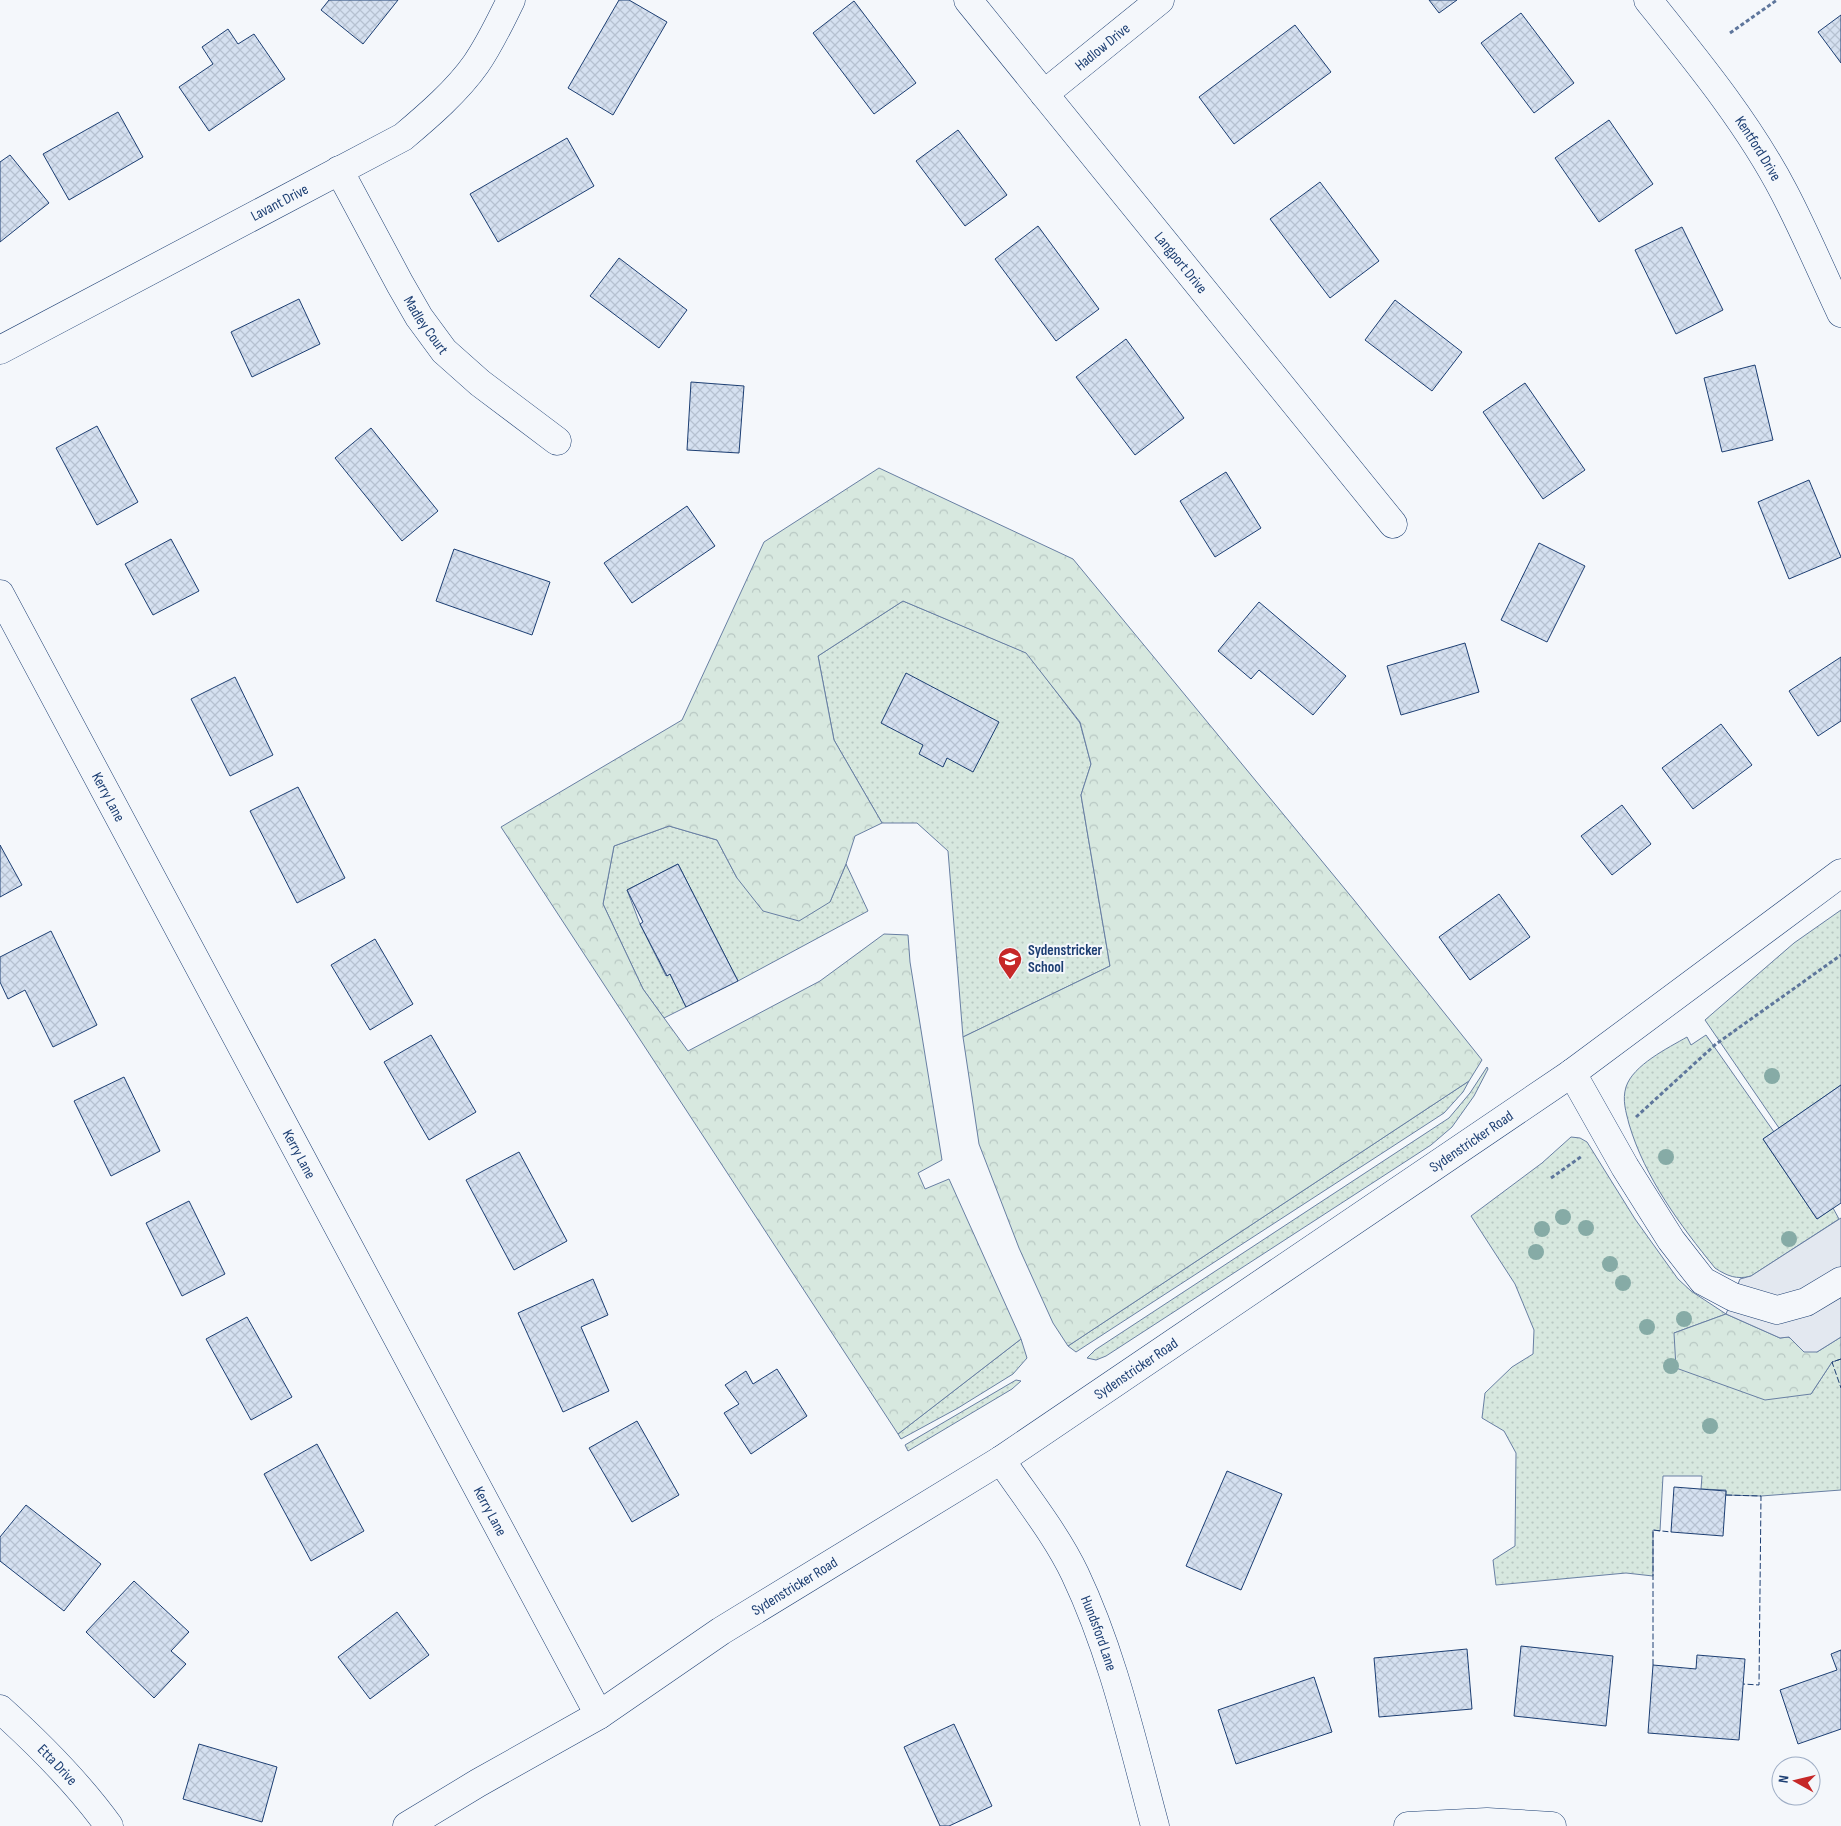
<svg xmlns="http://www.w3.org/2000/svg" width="1841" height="1826" font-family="'Sofia Sans Condensed',sans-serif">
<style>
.grass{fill:url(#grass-dots);stroke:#687fa3}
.forest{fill:url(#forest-crowns);stroke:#687fa3}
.parking{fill:#e3e8f0;stroke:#687fa3}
.building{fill:url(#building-cross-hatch);stroke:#1d3f73}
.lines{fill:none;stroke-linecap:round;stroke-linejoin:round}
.minor-casing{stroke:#1d3f73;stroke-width:29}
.major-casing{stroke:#1d3f73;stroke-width:29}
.path{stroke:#5e769c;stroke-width:3;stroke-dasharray:4 2.5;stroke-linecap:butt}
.minor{stroke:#f4f7fb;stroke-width:28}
.major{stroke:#f4f7fb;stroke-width:28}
.fence{stroke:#1d3f73;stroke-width:1;stroke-dasharray:6 2.5;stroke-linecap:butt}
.tree{fill:#86aba6}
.labels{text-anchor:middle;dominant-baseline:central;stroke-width:4;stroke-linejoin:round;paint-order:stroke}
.street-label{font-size:15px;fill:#1d3f73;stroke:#f4f7fb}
.poi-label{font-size:15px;font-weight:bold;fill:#1d3f73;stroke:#f4f7fb;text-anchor:start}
</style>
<defs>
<pattern id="grass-dots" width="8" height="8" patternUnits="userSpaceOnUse" patternTransform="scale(1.25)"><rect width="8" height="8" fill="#d7e8df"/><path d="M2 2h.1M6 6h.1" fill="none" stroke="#b8c8c3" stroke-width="1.8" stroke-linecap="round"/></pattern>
<pattern id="forest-crowns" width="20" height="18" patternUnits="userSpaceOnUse" patternTransform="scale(1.25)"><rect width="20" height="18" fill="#d7e8df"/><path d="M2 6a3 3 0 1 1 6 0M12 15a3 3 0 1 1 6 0" fill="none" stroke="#b8c8c3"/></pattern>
<pattern id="building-cross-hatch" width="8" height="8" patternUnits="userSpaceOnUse" patternTransform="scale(1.25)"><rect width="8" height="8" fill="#d5e0f0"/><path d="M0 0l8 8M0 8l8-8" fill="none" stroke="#b6c1d1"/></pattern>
</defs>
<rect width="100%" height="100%" fill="#f4f7fb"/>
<path class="grass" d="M903 601 1027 653 1080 723 1091 764 1081 795 1110 966 963 1037 948 851 917 823H882L834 740 818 656Z
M669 826 717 840 737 878 830 902 846 864 868 911 738 981 678 864 627 890 640 924 666 976 670 974 686 1007 664 1018 643 989 603 904 614 846Z
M1841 910V1085L1779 1128 1705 1020 1794 943Z
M1706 1035 1774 1132 1763 1139 1817 1219 1833 1208 1839 1219 1751 1276C1737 1280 1727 1276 1715 1268 1680 1225 1645 1178 1629 1124 1626 1112 1622 1100 1626 1087 1633 1065 1668 1048 1687 1037L1691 1045Z
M1487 1067 1488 1069 1474 1096 1452 1127 1431 1145 1106 1356 1096 1360 1087 1358 1095 1350 1449 1118 1470 1093Z
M1469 1081 1463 1092 1444 1113 1076 1352 1068 1346Z
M1571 1137 1580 1138 1587 1142 1635 1219 1678 1279 1691 1291 1726 1314 1674 1333 1811 1394 1832 1362 1841 1359V1490L1761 1496 1726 1495V1490L1701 1489 1702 1476H1663L1660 1531 1653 1530V1576L1626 1573 1496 1585 1493 1560 1515 1546 1516 1453 1504 1431 1482 1418 1485 1393 1512 1367 1533 1354 1534 1330 1515 1284 1471 1216 1542 1163Z
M1021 1339 1027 1358 1013 1374 958 1408 901 1439 898 1434Z
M1016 1380 1021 1381 1012 1389 908 1451 905 1445Z"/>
<path class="forest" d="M879 468 1073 559 1354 900 1482 1060 1469 1081 1068 1346 1053 1323 1019 1248 979 1144 963 1037 1110 966 1081 795 1091 764 1080 722 1026 653 903 601 818 656 834 740 882 823 855 836 846 864 830 902 799 921 763 911 737 878 717 840 669 826 614 846 603 904 643 989 688 1051 820 981 884 934 908 935 910 962 942 1160 918 1173 925 1189 949 1179 1021 1339 898 1434 501 827 682 720 764 542Z
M1726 1314 1780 1338 1788 1337 1817 1352 1841 1337V1359L1832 1362 1811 1394 1765 1400 1676 1368 1674 1333Z"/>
<path class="parking" d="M1841 1218V1337L1817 1352H1804L1789 1337 1780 1338 1726 1314 1740 1279 1751 1276Z"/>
<path class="building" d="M329 0H398L363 44 321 10Z
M619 0H629L667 22 613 115 568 88Z
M1429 0H1457L1439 13Z
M854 1 916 83 874 114 813 33Z
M1521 13 1574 83 1534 113 1481 43Z
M1841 15V63L1818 32Z
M1295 25 1331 72 1234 144 1199 97Z
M228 29 238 44 254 34 285 79 209 131 179 87 213 64 202 47Z
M118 112 143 157 69 200 43 154Z
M1609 120 1653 184 1599 222 1555 158Z
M958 130 1007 195 965 226 916 161Z
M567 138 594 186 498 242 470 194Z
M10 155 49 203 0 242V162Z
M1320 182 1379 261 1330 298 1270 219Z
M1038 226 1099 309 1056 341 995 259Z
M1682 227 1723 310 1676 334 1635 250Z
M619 258 687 310 659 348 590 296Z
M299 299 320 344 252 377 231 332Z
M1395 300 1462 352 1432 391 1365 340Z
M1126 339 1184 418 1135 455 1076 377Z
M1755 365 1773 440 1722 452 1704 378Z
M691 382 744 386 739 453 687 450Z
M1525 383 1585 470 1543 499 1483 412Z
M97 426 138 502 97 525 56 448Z
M371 428 438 511 402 541 335 458Z
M1226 472 1261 528 1215 557 1180 501Z
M1809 480 1841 557 1789 579 1758 502Z
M687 506 715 546 632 603 604 563Z
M171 539 199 591 153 615 125 564Z
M1539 543 1585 566 1547 642 1501 620Z
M454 549 550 582 532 635 436 601Z
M1259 602 1346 676 1313 715 1259 670 1251 679 1218 651Z
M1465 643 1479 692 1401 715 1387 666Z
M1841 657V721L1818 736 1789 691Z
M906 673 999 722 973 772 947 758 943 767 919 754 923 745 881 723Z
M235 677 273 755 230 776 191 699Z
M1721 724 1752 765 1693 809 1662 768Z
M298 787 345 878 297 903 250 811Z
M1622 805 1651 844 1612 875 1581 836Z
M0 845 22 885 0 897Z
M678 864 738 981 686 1007 670 974 667 976 640 924 643 922 627 890Z
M1499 894 1530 937 1470 980 1439 937Z
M51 931 97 1025 53 1047 25 990 8 999 0 982V957Z
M375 939 413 1004 370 1030 331 965Z
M431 1035 476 1112 429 1140 384 1062Z
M124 1077 160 1151 111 1176 74 1101Z
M1841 1085V1203L1817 1219 1763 1139Z
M519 1152 567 1241 514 1270 466 1180Z
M189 1201 225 1274 182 1296 146 1223Z
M593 1279 608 1315 581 1327 609 1391 563 1412 518 1313Z
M247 1317 292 1397 251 1420 206 1339Z
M777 1369 807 1416 751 1454 724 1413 739 1404 725 1385 746 1371 753 1384Z
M637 1421 679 1495 632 1522 589 1448Z
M317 1444 364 1531 311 1561 264 1474Z
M1227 1471 1282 1494 1241 1590 1186 1566Z
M1674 1487 1726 1491 1723 1536 1671 1532Z
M26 1505 101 1564 64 1611 0 1561V1537Z
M134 1581 189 1632 171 1651 186 1664 154 1698 86 1632Z
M397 1612 429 1655 370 1699 338 1657Z
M1521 1646 1613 1656 1606 1726 1514 1716Z
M1467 1649 1472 1709 1379 1717 1374 1658Z
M1841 1650V1729L1798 1744 1780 1690 1837 1670 1831 1654Z
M1697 1655 1745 1659 1739 1740 1648 1733 1653 1665 1696 1669Z
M1314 1677 1332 1732 1236 1764 1218 1710Z
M954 1724 992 1806 949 1826H940L904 1747Z
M199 1744 277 1767 262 1822 183 1799Z"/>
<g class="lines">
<g class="minor-casing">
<g id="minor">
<path id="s1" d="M968 0 1393 524"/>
<path id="s2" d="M1648 0C1697 61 1748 123 1784 192 1805 232 1822 273 1841 313"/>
<path id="s3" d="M1044 94 1160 0"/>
<path id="s4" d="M339 170 400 284 419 317 444 351 480 383 557 441"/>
<path id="s5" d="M0 350 403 137C428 116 457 91 476 64 490 44 500 22 511 0"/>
<path id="s6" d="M0 594 599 1715"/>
<path d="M1572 1073 1625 1167 1671 1240 1703 1281 1733 1297 1777 1310 1806 1302 1841 1281"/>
<path id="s7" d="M1001 1460C1025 1496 1056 1534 1075 1574 1113 1654 1132 1741 1155 1826"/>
<path id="s8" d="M0 1709C40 1745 78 1783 109 1826"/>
<path d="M1408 1826 1487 1822 1552 1826"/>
</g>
</g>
<g class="major-casing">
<g id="major">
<path id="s9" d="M407 1826 478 1783 599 1715 721 1631 1001 1460 1572 1073 1841 873"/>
</g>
</g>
<path class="path" d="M1730 33 1777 0
M1636 1117 1716 1044 1841 955
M1551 1178 1582 1156"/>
<use href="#minor" class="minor"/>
<use href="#major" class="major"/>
<path class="fence" d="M1841 1359 1832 1362 1841 1388
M1726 1495 1761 1496 1759 1685 1743 1684
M1653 1665V1530L1671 1532"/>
</g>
<g class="tree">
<circle cx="1772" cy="1076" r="8"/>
<circle cx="1666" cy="1157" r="8"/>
<circle cx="1563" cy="1217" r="8"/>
<circle cx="1586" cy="1228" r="8"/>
<circle cx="1542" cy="1229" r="8"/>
<circle cx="1789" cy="1239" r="8"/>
<circle cx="1536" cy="1252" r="8"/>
<circle cx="1610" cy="1264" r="8"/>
<circle cx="1623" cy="1283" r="8"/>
<circle cx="1684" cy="1319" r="8"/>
<circle cx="1647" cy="1327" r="8"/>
<circle cx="1671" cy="1366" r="8"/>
<circle cx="1710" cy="1426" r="8"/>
</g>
<defs>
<g id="school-pin" transform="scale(1.25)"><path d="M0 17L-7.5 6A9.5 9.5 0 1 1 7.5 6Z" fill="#c62828" stroke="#f4f7fb"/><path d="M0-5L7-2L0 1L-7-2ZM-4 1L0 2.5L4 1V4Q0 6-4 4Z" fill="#fff"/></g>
</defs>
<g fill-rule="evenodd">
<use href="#school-pin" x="1010" y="959"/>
</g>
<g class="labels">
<g class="street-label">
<text stroke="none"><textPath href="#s3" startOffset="75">Hadlow Drive</textPath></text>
<text stroke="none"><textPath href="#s2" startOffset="185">Kentford Drive</textPath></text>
<text stroke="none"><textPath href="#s5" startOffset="316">Lavant Drive</textPath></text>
<text stroke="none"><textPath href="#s1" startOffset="338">Langport Drive</textPath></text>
<text stroke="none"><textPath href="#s4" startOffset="178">Madley Court</textPath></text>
<text stroke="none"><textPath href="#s6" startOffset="230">Kerry Lane</textPath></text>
<text stroke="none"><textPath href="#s9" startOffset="1266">Sydenstricker Road</textPath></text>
<text stroke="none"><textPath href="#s6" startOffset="635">Kerry Lane</textPath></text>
<text stroke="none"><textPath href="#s9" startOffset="861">Sydenstricker Road</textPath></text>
<text stroke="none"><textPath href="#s6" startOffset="1040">Kerry Lane</textPath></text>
<text stroke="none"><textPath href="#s9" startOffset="456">Sydenstricker Road</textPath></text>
<text stroke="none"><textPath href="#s7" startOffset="200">Hundsford Lane</textPath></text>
<text stroke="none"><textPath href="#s8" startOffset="80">Etta Drive</textPath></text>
</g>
<g class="poi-label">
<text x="1028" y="950">Sydenstricker<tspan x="1028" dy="17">School</tspan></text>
</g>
</g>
<g transform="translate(1796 1781) rotate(278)"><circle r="24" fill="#f4f7fb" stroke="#9eadc5"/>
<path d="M0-4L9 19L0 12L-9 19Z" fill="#c62828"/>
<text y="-8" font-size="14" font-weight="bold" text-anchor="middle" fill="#1d3f73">N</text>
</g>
</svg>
